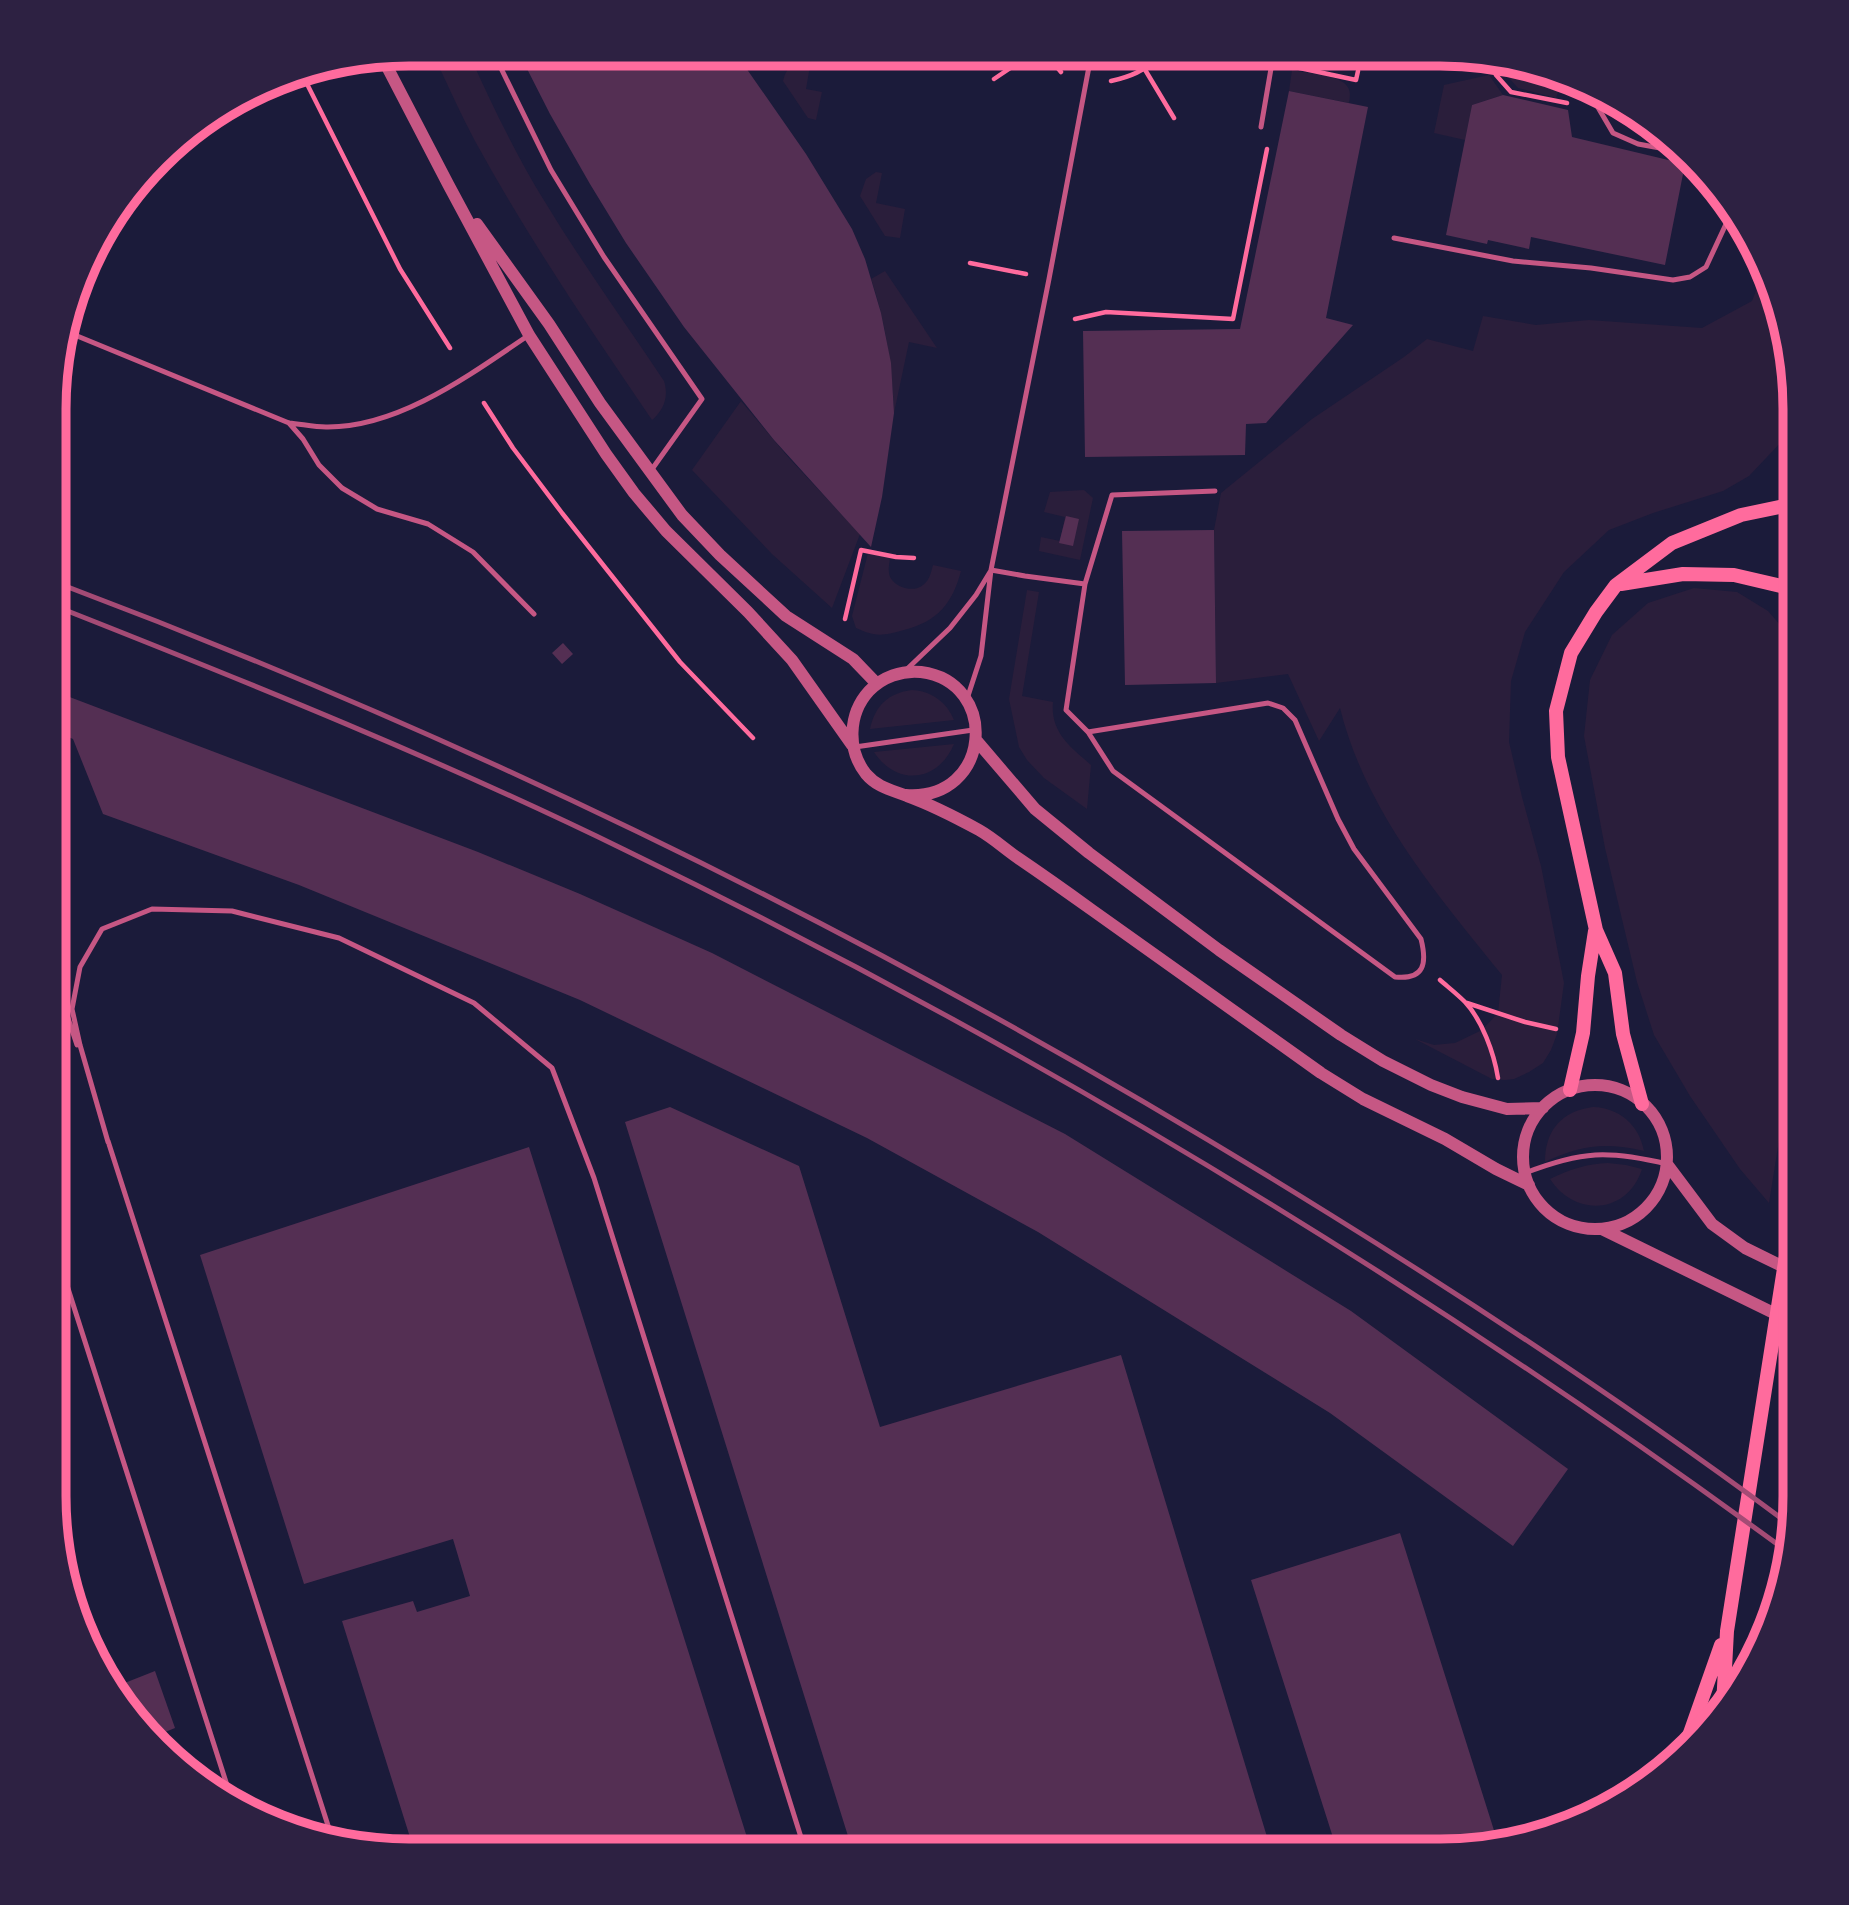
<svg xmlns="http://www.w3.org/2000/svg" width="1849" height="1905" font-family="'DejaVu Sans',sans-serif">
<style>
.green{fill:#2a1e3b}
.building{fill:#542f53}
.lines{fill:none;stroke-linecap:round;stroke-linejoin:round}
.path{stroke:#ff6b9d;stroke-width:4.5}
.service{stroke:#c65784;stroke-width:5}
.tertiary{stroke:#c65784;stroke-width:12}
.secondary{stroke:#ff6b9d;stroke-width:14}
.rail{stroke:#a44b75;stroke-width:5}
.rim{fill:none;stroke:#ff6b9d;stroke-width:9}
</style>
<rect width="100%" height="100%" fill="#1b1b3a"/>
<path class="green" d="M433 54H469C492 105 516 155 545 202 582 263 624 321 664 381 669 396 664 410 652 420 590 329 528 238 475 141 460 113 447 83 433 54Z
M803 59 811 60 806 89 822 92 816 120 808 118 783 81C786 69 791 63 803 59Z
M1510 66 1559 82 1560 86 1556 98 1518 88 1501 69Z
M1292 70C1305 73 1340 75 1347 86 1351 91 1350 97 1349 103L1289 91Z
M1489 75 1503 95 1472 105 1465 140 1434 133 1444 85Z
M876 172 882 173 876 203 905 209 900 238 885 236 860 196 866 179Z
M885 271 937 348 909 342 894 413C892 367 886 323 871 279Z
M1764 271 1776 295 1794 387V425L1787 436 1749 476 1723 491 1653 513 1609 530 1564 572 1525 632 1511 681 1509 742 1522 797 1541 866 1564 983 1557 1034 1551 1050 1543 1063 1529 1072 1514 1079 1505 1080 1492 1079 1415 1039 1434 1045 1455 1043 1482 1030 1498 1013 1502 975C1436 893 1366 812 1340 708L1319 741 1288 674 1216 683 1214 530 1221 493 1312 419 1404 357 1427 339 1473 351 1483 316 1536 325 1589 320 1702 328 1752 301Z
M741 401 789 458 860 534 832 608 772 554 692 470Z
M1084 490 1093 498 1080 560 1039 551 1041 537 1060 541 1065 517 1044 512 1050 492Z
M868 553 890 558C889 565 887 574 892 580 899 589 915 592 923 585 930 580 931 572 933 565L961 571C952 604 938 621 904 630 882 636 876 637 856 628L852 616Z
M1694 588 1737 592 1768 611 1794 641V1046L1769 1203 1740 1169 1690 1096 1654 1035 1637 982 1605 848 1584 736 1590 680 1612 635 1648 603Z
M1027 590 1039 592 1022 696 1053 702C1050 732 1070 747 1091 765L1087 809 1044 778 1027 760 1019 747 1009 699Z
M912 690C931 691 947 702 954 720L870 729C875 706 888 693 912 690Z
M954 744C938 782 897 787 874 752Z
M1593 1107C1620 1108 1639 1125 1644 1151 1606 1142 1580 1145 1545 1162 1545 1130 1562 1111 1593 1107Z
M1608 1163 1626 1165 1642 1169C1628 1214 1575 1218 1550 1179 1570 1169 1587 1164 1608 1163Z"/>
<path class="building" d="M520 55H737L806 154 852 229 865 259 881 313 891 363 894 413 882 497 871 547 774 440 684 327 626 243 590 184 550 114Z
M1289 91 1368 107 1326 318 1353 325 1266 423 1246 424 1245 455 1085 457 1083 331 1240 329Z
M1503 95 1568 110 1572 137 1685 164 1665 265 1531 237 1529 249 1488 240 1487 244 1446 235 1472 105Z
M1066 516 1079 519 1073 546 1059 543Z
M1214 530 1216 683 1125 685 1122 531Z
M563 643 573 654 562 664 552 653Z
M59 693 478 852 580 894 712 953 1065 1134 1351 1311 1568 1469 1513 1546 1330 1413 1038 1232 867 1138 580 1000 299 885 103 814 73 739 59 733Z
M670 1107 799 1166 880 1427 1121 1355 1271 1850H830L828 1843 848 1836 625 1122Z
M529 1147 751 1850H414L342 1621 413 1601 417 1612 470 1596 453 1539 304 1584 200 1255Z
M1400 1533 1498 1843 1462 1850H1337L1251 1580Z
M155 1671 175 1728 153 1737 114 1693 112 1688Z"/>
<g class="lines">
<path class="path" d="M1048 56 1061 72
M1295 67 1356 80 1358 71
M1144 68 1174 118
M301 72 400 269 450 348
M1496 75 1511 92 1567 103
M994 79 1028 56
M1111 81C1129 77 1146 71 1158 56
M970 263 1026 274
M1075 319 1106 312 1233 319 1267 149
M484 403 513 448 562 513 680 662 753 738
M845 619 861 550 896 557 914 558
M1440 980C1448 987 1457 994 1465 1002 1482 1020 1494 1053 1498 1078
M1467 1003 1525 1022 1556 1029"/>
<path class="service" d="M494 54 551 170 604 257 702 399 650 472
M1377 57 1413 64 1462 65 1481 57
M1589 92 1613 133 1638 144 1682 152
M1261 127 1273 57
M1394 238 1513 261 1591 268 1673 280 1690 277 1706 267 1726 224V202
M65 331 289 423C301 424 314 427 326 427 399 428 471 374 529 335
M289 423 303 439 319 465 342 488 377 509 428 524 473 552 534 614
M991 570 1025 576 1085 584 1066 710 1088 732 1113 771 1395 977C1425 980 1427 963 1421 939L1354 849 1338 819 1295 720 1283 708 1268 703 1088 732
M1085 584 1112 495 1215 491
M905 671 950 628 976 595 990 572
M967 699 981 656 991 570 1049 279 1091 56
M855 747 973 730
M58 988 77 1045
M108 1141 333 1841
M108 1142 80 1045 72 1009 80 967 102 929 152 909 232 911 339 938 474 1003 552 1068 594 1178 805 1850
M1525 1173C1582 1151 1608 1150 1667 1164
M56 1251 233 1804"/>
<path class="tertiary" d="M383 59 448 184 529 335 606 454 634 493 666 531 748 612 792 660 852 745
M477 224 549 324 600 403 682 515 720 555 786 616 853 659 877 684
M976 740 1035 809 1089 853 1219 950 1341 1035 1383 1061 1431 1085 1462 1097 1507 1109 1543 1108
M906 795C992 801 1000 682 921 672 902 670 882 677 869 691 848 714 847 750 866 774 878 788 892 790 907 796 932 805 957 818 979 830 993 838 1005 849 1018 858 1043 875 1067 892 1092 910 1168 964 1244 1019 1321 1073L1363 1099 1445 1139 1496 1169 1529 1185
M1523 1157a72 72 0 1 1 144 0a72 72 0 1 1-144 0Z
M1667 1164 1712 1224 1745 1248 1794 1272
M1602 1229 1794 1323"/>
<path class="secondary" d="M1794 516C1786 539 1785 562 1794 585
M1621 584 1683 574 1734 575 1794 589
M1570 1090 1583 1033 1588 976 1595 931
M1642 1104 1623 1034 1615 973 1596 930 1558 757 1556 711 1571 653 1596 612 1616 585 1672 543 1741 515 1794 504
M1723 1706 1727 1631 1794 1205
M1684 1750 1721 1645"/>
<path class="rail" d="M60 584C504 751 929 964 1331 1215 1489 1313 1644 1416 1793 1527
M60 608C250 683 441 760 625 850 1034 1048 1422 1284 1788 1552"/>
</g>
<path d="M0 0H1849V1905H0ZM409 66H1440A343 343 0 0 1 1783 409V1496A343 343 0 0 1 1440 1839H409A343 343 0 0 1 66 1496V409A343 343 0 0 1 409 66Z" fill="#2d2142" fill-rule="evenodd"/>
<path class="rim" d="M409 66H1440A343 343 0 0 1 1783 409V1496A343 343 0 0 1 1440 1839H409A343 343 0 0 1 66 1496V409A343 343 0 0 1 409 66Z"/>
</svg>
